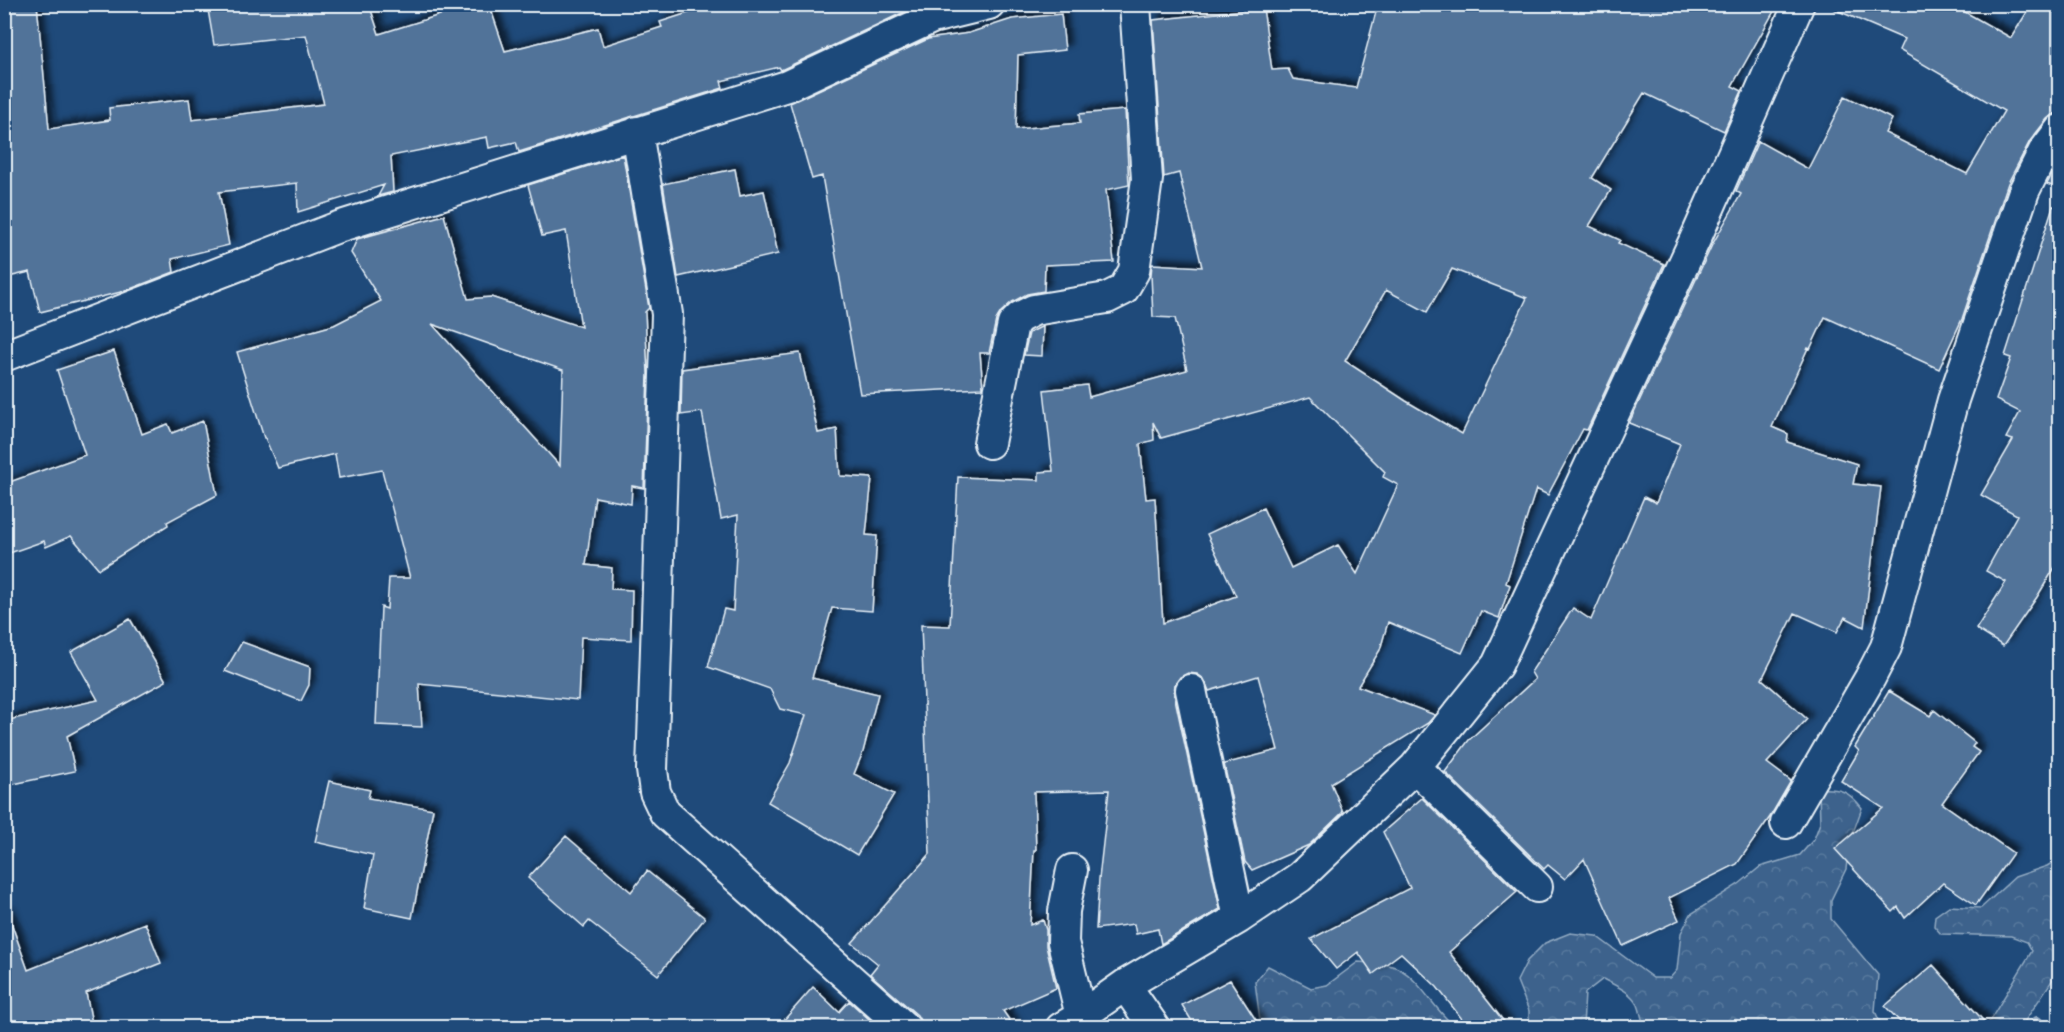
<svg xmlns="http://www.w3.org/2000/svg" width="2064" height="1032" font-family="Mali,sans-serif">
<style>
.forest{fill:url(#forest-crowns);stroke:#92aac2;stroke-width:1.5}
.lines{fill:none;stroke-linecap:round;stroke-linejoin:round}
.stream{stroke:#9ab0c7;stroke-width:12}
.building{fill:#517399;stroke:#e8f1f8;stroke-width:1.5;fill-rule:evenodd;filter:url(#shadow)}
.street-casing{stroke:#e8f1f8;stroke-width:34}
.street{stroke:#1f4a7a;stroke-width:30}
</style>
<defs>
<pattern id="forest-crowns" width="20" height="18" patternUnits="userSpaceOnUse" patternTransform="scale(1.5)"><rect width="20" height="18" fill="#3c628c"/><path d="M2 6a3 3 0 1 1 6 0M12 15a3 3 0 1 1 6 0" fill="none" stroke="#58799d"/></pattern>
<filter id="shadow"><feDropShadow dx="5.5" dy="-5.5" stdDeviation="3" flood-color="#0009"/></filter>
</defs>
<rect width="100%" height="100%" fill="#1f4a7a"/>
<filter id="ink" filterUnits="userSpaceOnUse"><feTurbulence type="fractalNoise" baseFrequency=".0167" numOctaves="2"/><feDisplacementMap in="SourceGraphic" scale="12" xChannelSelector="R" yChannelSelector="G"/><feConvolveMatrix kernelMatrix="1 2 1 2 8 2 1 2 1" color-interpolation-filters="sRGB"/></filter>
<g filter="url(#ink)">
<path class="forest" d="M1819 789C1840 788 1849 791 1862 808L1849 844 1846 869 1831 900V919L1878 975 1875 1011 1882 1027H1648C1640 1021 1642 1014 1638 1005 1630 991 1616 986 1603 979L1585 993 1583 1027H1529V1011L1517 981 1527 961 1545 943 1570 933 1596 936 1653 978H1670L1677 970 1681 933 1691 914 1739 884 1760 867 1800 855 1814 839 1820 823Z
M2059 859V972L2057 973 2021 1027H1986L2032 951 2027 942 2011 936 1941 934 1934 926 1935 916 1949 906 1981 908 2015 877 2047 866Z
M1358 962C1369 963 1381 963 1392 966 1418 973 1434 1012 1456 1027H1264L1260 1021 1255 982 1268 966 1311 988 1327 985Z"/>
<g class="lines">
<path class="stream" d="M2035 1028 2037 1022"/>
</g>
<path class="building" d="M4 4H37L49 129 110 120 109 108 189 99 192 120 324 104 306 35 214 45 207 4H369L379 34 475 4H489L505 51 598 28 603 46 662 27 660 22 716 4 919 5 781 70 779 67 721 81 723 88 519 152 516 142 489 148 487 137 391 156 393 192 378 196 384 185 298 212 297 183 219 192 229 245 172 259 174 272 125 291 40 312 30 272 4 278Z
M1378 4H1778L1732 86 1742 91 1724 131 1644 93 1592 178 1611 190 1589 226 1620 240 1618 243 1664 264 1587 430 1583 429 1548 495 1536 489 1506 583 1510 585 1499 618 1481 611 1462 653 1388 622 1380 650 1358 686 1435 715 1428 723 1331 783 1343 812 1309 845 1252 870 1245 862 1224 764 1278 750 1258 676 1209 691 1204 679 1197 674 1188 673 1180 677 1175 684 1174 694 1220 909 1161 944 1158 929 1136 934 1134 924 1096 929 1099 879 1109 790 1034 792 1036 850H1034L1030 925 1043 920 1046 930V946L1056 988 1003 1011 1015 1028H922L921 1022 917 1015 870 974 878 964 852 943 930 854 921 625 950 626 958 477 1039 480V472L1053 471 1044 390 1087 385 1089 397 1187 370 1175 318 1153 317 1151 275 1152 264 1202 267 1179 173 1164 177 1153 20 1263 8 1272 70 1288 69 1293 79 1356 88ZM1452 269 1527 298 1462 434 1406 401 1345 361 1386 290 1427 312ZM1310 397 1385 472 1383 477 1398 485 1357 574 1338 545 1291 568 1263 508 1207 534 1236 596 1163 623 1155 498 1146 499 1140 444 1154 440 1153 422 1161 438Z
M1822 4H1951L2011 38 2032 4H2060V113L2053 114 2047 119 2030 141 2008 183 1962 319 1939 369 1825 317 1810 349 1808 348 1772 427 1788 434 1787 442 1857 464 1853 484 1881 487 1864 627 1845 617 1837 632 1795 613 1762 679 1807 719 1767 763 1791 781 1770 817 1737 864 1669 898 1679 920 1623 946 1584 859 1565 879 1548 865 1544 869 1445 772 1469 740 1535 679 1531 672 1573 608 1591 620 1644 497 1656 503 1680 444 1629 423 1712 245 1741 194 1736 191 1758 141 1808 169 1845 96 1892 119 1885 133 1967 174 2004 111 1899 50 1904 39Z
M1061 14 1065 50 1018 55 1016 129 1080 123 1079 114 1125 110 1129 185 1106 190 1114 262 1045 265 1044 291 1027 294 1012 302 1001 312 996 320 989 353H980L983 388 860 394 822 176 812 179 790 103 928 39 969 33 1012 19Z
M623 155 649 308 645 312 648 374 644 488 632 486 631 504 595 497 586 565 612 568 611 589 632 590 631 640 581 637 578 700 419 684 422 727 376 725 381 607 387 609 389 578H410L382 470 339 478 335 454 278 468 265 438H264L237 352 334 325 381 301 351 253 357 239 444 215 468 299 491 297 581 327 566 231 542 236 528 185ZM432 324 563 370 560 466Z
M2060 159V189L2047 184Z
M735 169 740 196 764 191 778 254 678 277 663 184Z
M2053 206 2060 207V559L2037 597 2003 646 1976 629 2006 582 1986 571 2017 515 1981 495 2013 440 2006 438 2020 412 1996 400 2011 358 2005 356Z
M1043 326 1042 356 1024 355 1029 333Z
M114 351 142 434 168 424 172 433 203 421 217 495 167 522 168 525 99 569 71 536 46 547 44 541 4 555V484L85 455 57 370Z
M800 353 818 433 837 429 840 476 872 478 866 535 877 536 872 611 832 608 812 678 878 694 863 752 854 774 894 794 857 855 768 802 790 763 806 715 780 709 770 689 708 667 724 609 733 611 738 515 721 519 702 412 681 415 682 369Z
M130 619 166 681 67 736 75 771 4 786V721L98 700 71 652Z
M242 642 310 667 309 685 301 701 225 671Z
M1889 691 1930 716 1934 710 1975 743 1972 747 1979 752 1942 803 2013 853 1976 905 1943 883 1905 918 1898 907 1893 912 1835 849 1883 808 1841 781 1859 751 1855 747Z
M329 781 370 790 368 798 433 809 412 918 364 908 373 855 315 842Z
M1422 798 1517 892 1449 952 1509 1028H1469L1437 987 1401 953 1373 974 1358 952 1336 969 1311 939 1410 888 1383 832Z
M566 836 631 892 647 871 705 918 658 975 589 921 584 927 528 878Z
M8 914 28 970 145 923 161 963 86 993 93 1028H4V915Z
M1933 965 1990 1028H1906L1885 1006Z
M1230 980 1261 1028H1196L1182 1005Z
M813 987 839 1012 849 1001 879 1028H777Z"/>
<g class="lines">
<g class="street-casing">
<path id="street" d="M637 132 667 314 652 770 655 792 665 813 905 1028
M4 356 338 227 787 86 932 18 989 4
M989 443 1013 324 1020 317 1034 310 1107 298 1123 290 1134 271 1147 179 1135 4
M1191 690 1239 918
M1415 767 1537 887
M1786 823 1870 678 1886 647 1953 400 2024 191 2044 151 2060 130
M1125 985 1155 1028
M1081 1016 1125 985 1239 918 1300 877 1415 767 1497 665 1698 233 1799 4
M1061 1028 1081 1016 1063 942 1064 911 1072 870"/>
</g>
<use href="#street" class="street"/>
</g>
</g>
<rect width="2064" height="1032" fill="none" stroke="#1f4a7a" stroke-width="24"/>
<rect x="12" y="12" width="2040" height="1008" fill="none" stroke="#e8f1f8" stroke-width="2" filter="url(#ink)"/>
</svg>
